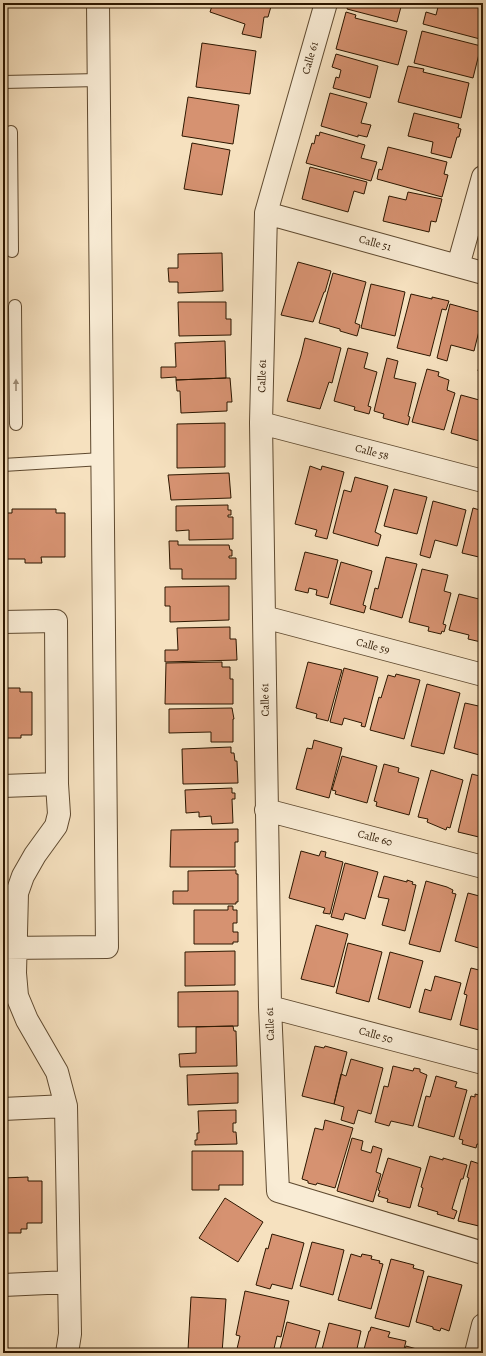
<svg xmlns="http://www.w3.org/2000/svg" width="486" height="1356" font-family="Alegreya,serif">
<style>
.building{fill:#d69271;stroke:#2d1700}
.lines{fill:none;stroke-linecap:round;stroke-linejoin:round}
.service-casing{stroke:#5f4a30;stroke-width:14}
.minor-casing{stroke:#5f4a30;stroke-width:24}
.service{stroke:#f9ecd5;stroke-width:12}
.minor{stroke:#f9ecd5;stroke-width:22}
.oneway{fill:#9d8c75}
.labels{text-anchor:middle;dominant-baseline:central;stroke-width:3.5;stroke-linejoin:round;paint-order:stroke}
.street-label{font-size:11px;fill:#2d1700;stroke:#f9ecd5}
</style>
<rect width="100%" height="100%" fill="#f6e1bf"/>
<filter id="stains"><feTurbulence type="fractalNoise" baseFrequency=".005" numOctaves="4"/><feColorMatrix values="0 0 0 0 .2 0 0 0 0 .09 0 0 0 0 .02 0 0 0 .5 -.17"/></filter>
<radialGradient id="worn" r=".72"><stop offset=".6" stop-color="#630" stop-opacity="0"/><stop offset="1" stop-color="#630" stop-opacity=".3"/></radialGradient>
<path class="building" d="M213 3H272L268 17H264L261 38 242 34 245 24 210 12Z
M349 3H402L397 22 347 9Z
M439 3H475L483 5V29L480 39 423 24 426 12 436 15Z
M346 12 356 15 355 18 407 31 398 65 336 49Z
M422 31 481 46 473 78 414 63Z
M202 43 256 51 250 94 196 87Z
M336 54 378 66 370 98 333 88 336 77 339 78 341 70 332 67Z
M408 66 424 69 423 72 469 83 461 118 398 102Z
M330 93 367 103 361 123 371 125 367 137 358 135V137L321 126Z
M188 97 239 105 233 144 182 136Z
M414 113 459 124 458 128 461 129 459 137H457L451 158 431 153 433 142 408 136Z
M320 132 365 145 361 158 377 162 371 181 306 163 312 143 314 144 316 135 319 136Z
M192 143 230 150 222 195 184 189Z
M388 147 447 162 444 174 448 175 442 197 377 179 379 169 382 170Z
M310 167 367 182 364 194 354 191 348 212 302 199Z
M408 192 442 199 436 222 431 221 429 232 383 221 389 196 406 200Z
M222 253 223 291 178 293V282H169L168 268H178V254Z
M298 262 331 271 325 292H324L313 322 281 315Z
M333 273 366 282 355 323 360 325 357 336 340 331V329L319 323Z
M371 284 405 292 395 336 361 328Z
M411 294 432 299V297L449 301 446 310 442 309 430 356 397 348Z
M178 302H226V319H231V335L179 336Z
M450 304 483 313V315L474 351 451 345 447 361 437 358Z
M305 338 341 348 332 383 329 382 320 409 287 401 301 355Z
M225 341 226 378 176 380V377L161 378V367H176L175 343Z
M348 348 368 353 364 368 377 372 368 406 371 407 369 414 354 410 355 407 334 401Z
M483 349V372L478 371Z
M387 358 398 361 394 378 416 383 408 416 410 417 408 425 383 418 384 414 374 411Z
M427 369 439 372 438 376 449 380 447 390 455 393 444 430 412 422Z
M226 378H230L232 402H227V411L181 413 180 391H177L176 380Z
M461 395 483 401V442L451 433Z
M225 423V467L177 468V424Z
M310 466 321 470 322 466 344 472 327 539 315 536 317 530 295 524Z
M229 473 231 498 171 500 168 475Z
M355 477 388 486 375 532 381 535 378 546 333 533 344 490 351 492Z
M394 489 427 497 417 534 384 526Z
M433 501 466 510 457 546 435 540 430 558 420 555Z
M228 505V510H231V515H228V517H233V539L189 540V530L176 531V506Z
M473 508 483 511V558L462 553Z
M12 509H56V513H65V557H41L42 563H25V559H3V513H12Z
M169 541H178V545H229L230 550H232V556H229V558H236V579H182V569H170Z
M305 552 338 560 328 598 316 595 317 590 309 588 308 593 295 590Z
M386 557 417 564 402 618 370 609 375 588 378 589Z
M341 562 372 571 363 605 366 606 364 613 330 604Z
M422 569 448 575 444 591 451 593 443 624 446 625 444 632 442 631 441 634 428 631 429 627 409 622Z
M229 586V620L170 622V606H165V587Z
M459 594 483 600V633L481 642 468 639 469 635 449 630Z
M230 627V639H236L237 660 165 662V650H178L177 628Z
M222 662V667H230V679H233V704H165L166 663Z
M308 662 342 670 328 721 316 718 317 714 296 708Z
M344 668 378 677 365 727 361 726 362 723 344 718 342 725 330 722Z
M396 674 420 680 404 739 370 730 379 697 381 698 388 675 395 677Z
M427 684 460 693 444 754 411 746Z
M3 688H20V692H32V735H21V738H3Z
M465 703 483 707V756L454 748Z
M232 708 234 719H233V742H211V732L169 733V709Z
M314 740 342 748 329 798 296 789 307 748 312 749Z
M231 747V753H234L235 761H237L238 783 183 784 182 749Z
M342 756 377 766 367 803 335 794 336 791 332 790Z
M384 764 399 768 398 772 419 778 409 815 376 806 377 802 374 801Z
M431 770 463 780 450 828 447 827 446 830 427 822 428 819 418 817Z
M472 774 483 777V838L458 832Z
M232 788V793H235V799H232L233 823 212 824 211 816 199 817V812L186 813 185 790Z
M238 829V842H235V867H170L171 830Z
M301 851 319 856 321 851 326 852 325 857 343 862 330 914 323 913 325 908 289 898Z
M345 863 378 872 365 919 345 913 343 920 331 917Z
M236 870V874H238V902H236V904H173V891H188V871Z
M384 876 407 882V880L413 882 412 884 416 885 405 931 382 925 389 899 378 897Z
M426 881 447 887 453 890 452 893 456 894 440 952 409 944Z
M468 893 483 897 482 949 455 941Z
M228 906H233V910H237V923H233V932H238V942H233V944H194V910H228Z
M316 925 348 934 334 987 301 979Z
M348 943 382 952 369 1002 336 993Z
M235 951V985L185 986V952Z
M390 952 423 961 410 1008 378 999Z
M471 968 483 971V1031L460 1025 467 995 464 994Z
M435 976 461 983 451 1020 419 1012 425 989 431 991Z
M238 991V1026L178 1027V992Z
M233 1026 234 1031H236L237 1066 180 1067 179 1054 196 1053V1027Z
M315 1046 324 1048 325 1046 347 1052 334 1104 302 1096Z
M351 1059 383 1068 371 1114 358 1110 354 1124 341 1120 344 1107 334 1104 341 1074 346 1076Z
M393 1066 413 1071 414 1068 420 1069V1072L427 1075 413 1126 391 1121 389 1126 375 1122 384 1086 388 1087Z
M238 1073V1103L188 1105 187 1075Z
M436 1076 457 1082 455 1087 467 1090 454 1137 418 1127 426 1096 430 1097Z
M475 1094 483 1096V1145L477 1144 476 1148 462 1144 463 1140 459 1139 471 1096 475 1097Z
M236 1110V1123H233V1132H236L237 1144 195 1145V1140H197V1133H199L198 1111Z
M325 1120 353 1128 335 1188 317 1183 316 1185 308 1183V1181L302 1179 315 1128 323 1130Z
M352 1138 363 1141 361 1150 371 1153 373 1146 382 1149 376 1172 381 1174 373 1202 337 1191Z
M192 1151H243V1185H219V1190H192Z
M430 1156 443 1160V1158L467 1165 463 1179H461L452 1209 457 1211 454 1219 437 1214 438 1212 418 1206 423 1188 421 1187Z
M388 1158 421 1168 410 1208 387 1202 388 1199 378 1196 380 1191 378 1190Z
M471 1161 483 1165V1227L458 1221 469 1178 467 1177Z
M28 1177V1181H42V1223H27V1229H21V1233H3V1178Z
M225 1198 263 1222 238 1262 199 1238Z
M272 1234 304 1243 292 1289 272 1284 270 1289 256 1285 266 1248 268 1249Z
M312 1242 344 1250 333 1295 300 1286Z
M351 1254 361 1257 362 1254 372 1256 371 1259 380 1261 379 1263 383 1264 371 1309 338 1300Z
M391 1259 414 1265 413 1268 424 1271 409 1327 375 1318Z
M428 1276 462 1285 449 1331 441 1328 440 1331 433 1329V1327L416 1322Z
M245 1291 289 1301 281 1337 277 1336 273 1353H236L240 1336 236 1335Z
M191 1297 226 1299 222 1353 188 1350Z
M287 1322 320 1331 314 1353H279Z
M329 1323 361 1331 356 1353H321Z
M371 1327 390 1332 388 1337 406 1341 403 1353H363L369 1331H370Z
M406 1346 431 1353H404Z"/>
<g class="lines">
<g class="service-casing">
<path id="service" d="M3 82 99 80
M11 132 12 251
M15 306 16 424
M3 465 102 459"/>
</g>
<g class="minor-casing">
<path id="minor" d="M326 3 266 213 261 423 270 1007 278 1191 483 1253
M266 213 483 273
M458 266 483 177
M261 423 483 481
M264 617 483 675
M3 622 56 621 57 784 59 814 56 826 35 855 23 876 17 893 15 973 17 996 27 1020 57 1072 66 1106 70 1334 67 1353
M3 786 57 784
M266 810 483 867
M3 948 107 947 98 3
M270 1007 483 1063
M3 1109 66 1106
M3 1285 69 1282
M476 1353 483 1325"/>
</g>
<use href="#service" class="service"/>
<use href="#minor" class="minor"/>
</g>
<defs><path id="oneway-solid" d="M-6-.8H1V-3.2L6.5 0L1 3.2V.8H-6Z"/></defs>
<use class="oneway" href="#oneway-solid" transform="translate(16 385) rotate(-90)"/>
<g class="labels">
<g class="street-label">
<text transform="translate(310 58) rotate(-74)">Calle 61</text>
<text transform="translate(375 243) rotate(15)">Calle 51</text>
<text transform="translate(262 376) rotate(-89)">Calle 61</text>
<text transform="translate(372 452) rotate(15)">Calle 58</text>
<text transform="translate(373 646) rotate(15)">Calle 59</text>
<text transform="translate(265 700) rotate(-91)">Calle 61</text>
<text transform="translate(375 838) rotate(15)">Calle 60</text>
<text transform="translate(270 1024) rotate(-92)">Calle 61</text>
<text transform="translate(376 1035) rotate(15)">Calle 50</text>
</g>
</g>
<rect width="486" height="1356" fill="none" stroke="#f6e1bf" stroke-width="16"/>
<rect x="4" y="4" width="478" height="1348" fill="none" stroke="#2d1700" stroke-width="2"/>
<rect x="8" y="8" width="470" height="1340" fill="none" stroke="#2d1700"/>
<rect width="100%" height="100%" filter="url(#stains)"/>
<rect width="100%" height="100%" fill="url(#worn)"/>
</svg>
